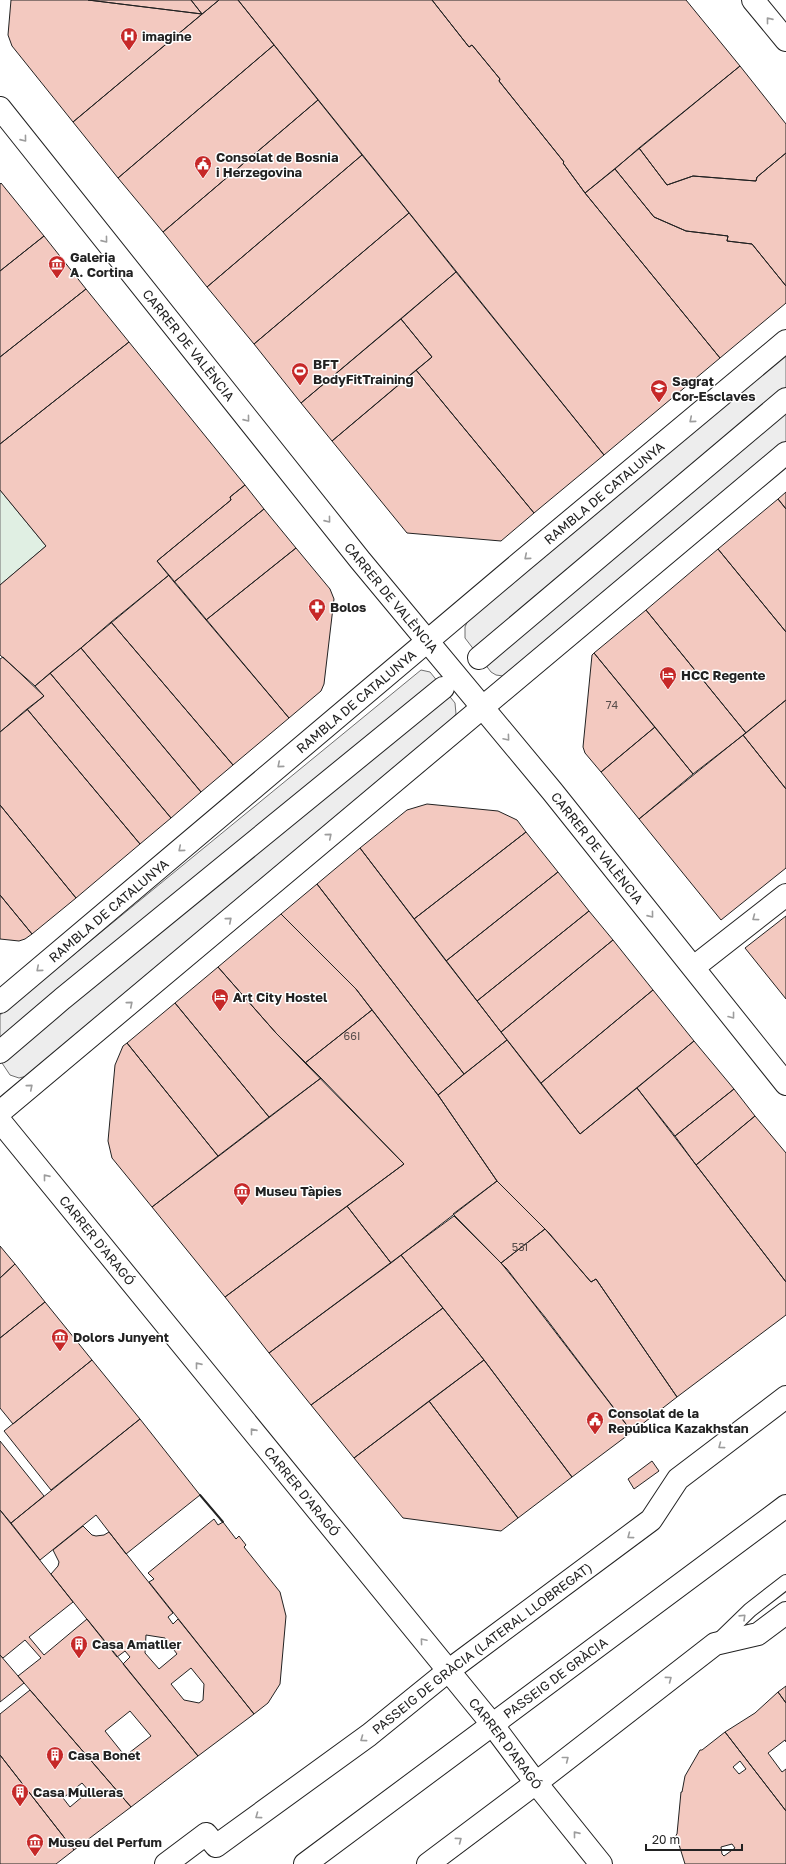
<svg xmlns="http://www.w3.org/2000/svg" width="786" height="1864" font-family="'Golos Text',sans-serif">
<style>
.green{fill:#e0efe3;stroke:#6f6f6f}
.parking{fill:#ededed;stroke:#6f6f6f}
.building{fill:#f3c9c0;stroke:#222;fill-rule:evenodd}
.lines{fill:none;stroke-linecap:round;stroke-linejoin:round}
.lane-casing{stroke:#222;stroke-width:16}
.street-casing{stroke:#222;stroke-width:24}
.secondary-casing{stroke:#222;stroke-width:24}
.primary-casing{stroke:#222;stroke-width:24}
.lane{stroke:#fff;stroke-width:14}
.street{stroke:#fff;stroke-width:22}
.secondary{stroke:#fff;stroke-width:22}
.primary{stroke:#fff;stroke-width:22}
.wall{stroke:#222;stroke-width:2}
.oneway{stroke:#9c9c9c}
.labels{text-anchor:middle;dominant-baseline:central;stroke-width:3;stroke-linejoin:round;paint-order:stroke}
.number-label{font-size:11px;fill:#564c4a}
.poi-label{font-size:13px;font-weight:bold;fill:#222;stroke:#fff;text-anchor:start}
.street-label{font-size:13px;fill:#222;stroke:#fff}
</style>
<rect width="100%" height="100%" fill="#fff"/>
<path class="green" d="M0 490 46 546 0 585Z"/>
<path class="parking" d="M786 355V443L503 676 496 675 491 672 465 638V627L469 618Z
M421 670 430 672 455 703 456 714 453 718 27 1076 19 1078 10 1075 0 1060V1015Z"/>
<path class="building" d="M11 0H88L202 14 73 122 12 46 8 35Z
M88 0H191L202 14Z
M191 0H219L202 14Z
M219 0H238L274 45 118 178 73 122Z
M238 0H432L469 47 472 45 500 79 499 81 564 162 563 163 585 193 720 358 604 455Z
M432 0H686L740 66 585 193 563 163 564 162 499 81 500 79 472 45 469 47Z
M274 45 318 100 163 232 118 178Z
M740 66 786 124V153L757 177 756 181 693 176 667 185 639 148Z
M318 100 362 155 207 287 163 232Z
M639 148 667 185 693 176 756 181 757 177 786 153V286L752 244 727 241 728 236 686 231 654 217 615 169Z
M362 155 409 213 254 344 207 287Z
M615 169 654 217 686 231 728 236 727 241 752 244 786 286V303L720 358 585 193Z
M1 183 44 236 0 271V184Z
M409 213 456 272 301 403 254 344Z
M44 236 86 289 0 357V271Z
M456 272 604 455 534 513 416 370 432 357 401 319Z
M86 289 129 342 0 444V357Z
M401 319 432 357 332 441 301 403Z
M129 342 245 485 230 497 231 500 157 561 169 575 35 686 0 655V585L46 546 0 490V444Z
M416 370 534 513 501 541 407 533 332 441Z
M245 485 264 509 174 582 157 561 231 500 230 497Z
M786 492V509L778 499Z
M778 499 786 509V632L718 549Z
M264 509 296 548 206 620 174 582Z
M296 548 330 589 334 599 324 684 321 691 289 718 206 620Z
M718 549 786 632V700L746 733 646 610Z
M169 575 289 718 233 765 111 622Z
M646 610 746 733 693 774 594 653Z
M111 622 233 765 201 792 81 648Z
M81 648 201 792 171 818 50 673Z
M594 653 655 727 601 772 585 753 583 747 592 655Z
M3 657 44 696 0 732V659Z
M50 673 171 818 140 844 27 709 44 696 35 686Z
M786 700V789L743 735Z
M27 709 140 844 76 898 0 805V732Z
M655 727 693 774 639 819 601 772Z
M743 735 786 789V868L721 920 639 819Z
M427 804 498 811 517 820 526 832 414 919 360 848 407 810Z
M0 805 76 898 32 934 0 895Z
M526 832 558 872 446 961 414 919Z
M360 848 507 1040 464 1074 317 884Z
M558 872 589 911 477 1001 446 961Z
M317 884 464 1074 438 1095 356 989 281 914Z
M0 895 32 934 25 939 19 941 0 939Z
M589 911 613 940 501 1032 477 1001Z
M281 914 356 989 372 1010 305 1063 276 1033 218 967Z
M786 916V999L745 948Z
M613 940 653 990 541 1083 501 1032Z
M218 967 276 1033 321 1078 269 1117 175 1003Z
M653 990 694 1041 580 1134 541 1083Z
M175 1003 269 1117 218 1156 127 1043Z
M372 1010 438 1095 497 1181 391 1263 347 1206 404 1164 305 1063Z
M507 1040 580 1134 637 1088 786 1282V1315L677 1397 596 1279 591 1282 549 1233 497 1181 438 1095Z
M694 1041 734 1089 675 1136 637 1088Z
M127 1043 218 1156 152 1207 112 1158 108 1141 115 1065 123 1046Z
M321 1078 404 1164 225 1297 152 1207Z
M734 1089 755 1116 696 1165 675 1136Z
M755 1116 786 1153V1282L696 1165Z
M497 1181 545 1229 501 1263 453 1214Z
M347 1206 391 1263 269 1353 225 1297Z
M454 1216 507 1269 632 1432 572 1477 484 1360 401 1255Z
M545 1229 591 1282 596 1279 677 1397 632 1432 545 1317 501 1263Z
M0 1246 15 1264 0 1278Z
M401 1255 443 1308 311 1405 269 1353Z
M15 1264 45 1302 0 1338V1278Z
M45 1302 92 1360 13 1424 0 1408V1338Z
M443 1308 484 1360 354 1458 311 1405Z
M92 1360 140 1419 51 1490 4 1431Z
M484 1360 572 1477 518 1518 429 1401Z
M429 1401 518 1518 501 1531 403 1518 354 1458Z
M140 1419 200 1495 126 1554 96 1515 40 1560 11 1523Z
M0 1441 44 1496 11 1523 0 1510Z
M652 1461 659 1471 634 1489 628 1479Z
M0 1510 73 1602 29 1637 44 1655 87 1619 198 1756 131 1807 18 1676 41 1658 25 1640 3 1658 0 1655ZM130 1711 151 1736 125 1756 105 1731Z
M214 1519 218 1525 223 1522 236 1539 239 1536 246 1545 244 1547 280 1592 286 1616 280 1684 268 1703 254 1714 149 1582 154 1579 148 1573Z
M83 1526 92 1535 96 1536 104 1535 109 1532 173 1613 168 1617 173 1624 178 1619 254 1714 198 1756 123 1664 130 1657 125 1651 117 1657 51 1574 58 1566 59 1562 53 1550ZM146 1635 165 1638 177 1654 159 1669 145 1653ZM191 1668 204 1684 203 1700 199 1703 184 1700 171 1684Z
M0 1655 24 1683 0 1702Z
M786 1686V1703L778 1692Z
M30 1690 131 1807 74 1850 0 1755V1714ZM82 1783 89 1791 70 1807 63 1798Z
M778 1692 786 1703V1742L785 1740 768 1753 782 1772 786 1769V1811L725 1732 755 1713Z
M725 1732 786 1811V1864H685L676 1835 677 1834 681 1792H682L685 1776 700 1750H702ZM740 1761 746 1769 739 1774 733 1767ZM732 1844 735 1848 724 1856 722 1854 721 1847Z
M0 1755 74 1850 56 1864H0Z"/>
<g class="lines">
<g class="lane-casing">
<path id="lane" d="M717 1642 750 1610 786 1582"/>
</g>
<g class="street-casing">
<g id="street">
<path d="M479 658 786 399"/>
<path d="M694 967 786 895"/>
<path id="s1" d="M0 1002 521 562 786 341"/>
<path d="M0 1052 62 999 443 688"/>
<path d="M0 1112 786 453"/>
<path id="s2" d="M166 1864 206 1834 216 1846 369 1735 448 1671 651 1520 678 1479 786 1397"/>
<path d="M428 1864 536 1783 715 1644 758 1634 786 1613"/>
</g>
</g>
<g class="secondary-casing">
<g id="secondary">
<path d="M753 0 786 40"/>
<path id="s3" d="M0 108 360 560 552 791 786 1084"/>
<path id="s4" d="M305 1864 786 1506"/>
</g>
</g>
<g class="primary-casing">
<g id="primary">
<path id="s5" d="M0 1121 492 1724 536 1783 601 1864"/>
</g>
</g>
<use href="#lane" class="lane"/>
<use href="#street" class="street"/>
<use href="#secondary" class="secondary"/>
<use href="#primary" class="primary"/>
<path class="wall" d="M200 1495 223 1522"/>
</g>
<defs><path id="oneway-chevron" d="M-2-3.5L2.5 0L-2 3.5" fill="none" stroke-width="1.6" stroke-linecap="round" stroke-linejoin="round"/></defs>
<g class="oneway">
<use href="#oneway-chevron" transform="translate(769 20) rotate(-129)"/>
<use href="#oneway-chevron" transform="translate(24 139) rotate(51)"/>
<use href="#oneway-chevron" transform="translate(105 240) rotate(51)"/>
<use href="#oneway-chevron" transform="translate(247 419) rotate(51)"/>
<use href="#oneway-chevron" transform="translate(692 420) rotate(140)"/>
<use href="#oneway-chevron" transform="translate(328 520) rotate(51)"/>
<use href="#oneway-chevron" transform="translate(527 557) rotate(140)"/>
<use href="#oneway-chevron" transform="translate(507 738) rotate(50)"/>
<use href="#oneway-chevron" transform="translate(280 765) rotate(140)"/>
<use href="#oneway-chevron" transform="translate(329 836) rotate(-40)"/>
<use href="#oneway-chevron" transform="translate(181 849) rotate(140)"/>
<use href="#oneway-chevron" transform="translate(651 915) rotate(51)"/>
<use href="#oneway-chevron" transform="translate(755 918) rotate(143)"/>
<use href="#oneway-chevron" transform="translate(229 920) rotate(-40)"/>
<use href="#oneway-chevron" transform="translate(39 969) rotate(139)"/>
<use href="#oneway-chevron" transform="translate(130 1004) rotate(-40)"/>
<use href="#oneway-chevron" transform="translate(732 1016) rotate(52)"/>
<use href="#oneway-chevron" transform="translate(30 1087) rotate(-40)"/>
<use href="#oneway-chevron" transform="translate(46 1177) rotate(-129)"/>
<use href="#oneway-chevron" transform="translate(198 1365) rotate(-129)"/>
<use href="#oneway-chevron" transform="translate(253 1431) rotate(-129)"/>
<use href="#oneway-chevron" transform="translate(721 1446) rotate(143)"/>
<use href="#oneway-chevron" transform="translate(630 1536) rotate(143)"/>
<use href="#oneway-chevron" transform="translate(743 1617) rotate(-44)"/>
<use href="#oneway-chevron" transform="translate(423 1641) rotate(-130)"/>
<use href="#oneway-chevron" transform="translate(669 1679) rotate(-37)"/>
<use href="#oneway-chevron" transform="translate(363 1739) rotate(144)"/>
<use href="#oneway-chevron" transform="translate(566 1759) rotate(-38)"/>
<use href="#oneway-chevron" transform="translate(258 1816) rotate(144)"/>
<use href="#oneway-chevron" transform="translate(576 1834) rotate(-129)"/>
<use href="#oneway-chevron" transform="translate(459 1840) rotate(-37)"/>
</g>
<defs>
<g id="hospital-pin" transform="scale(0.9)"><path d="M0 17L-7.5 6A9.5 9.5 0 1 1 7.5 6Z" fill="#c62828" stroke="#fff"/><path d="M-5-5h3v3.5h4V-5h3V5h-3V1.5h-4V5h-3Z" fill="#fff"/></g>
<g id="civic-pin" transform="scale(0.9)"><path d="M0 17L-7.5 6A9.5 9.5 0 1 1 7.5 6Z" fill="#c62828" stroke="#fff"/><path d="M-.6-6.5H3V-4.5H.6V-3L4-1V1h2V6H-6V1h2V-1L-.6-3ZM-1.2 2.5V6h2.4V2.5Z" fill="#fff"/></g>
<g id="museum-pin" transform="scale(0.9)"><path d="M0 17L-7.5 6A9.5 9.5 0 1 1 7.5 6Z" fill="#c62828" stroke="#fff"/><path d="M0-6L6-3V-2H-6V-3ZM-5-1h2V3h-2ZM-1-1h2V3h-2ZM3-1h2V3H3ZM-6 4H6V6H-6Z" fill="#fff"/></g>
<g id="stadium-pin" transform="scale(0.9)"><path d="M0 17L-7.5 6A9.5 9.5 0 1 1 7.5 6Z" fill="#c62828" stroke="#fff"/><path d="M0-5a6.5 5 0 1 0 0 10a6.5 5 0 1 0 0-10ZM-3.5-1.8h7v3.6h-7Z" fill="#fff"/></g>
<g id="school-pin" transform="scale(0.9)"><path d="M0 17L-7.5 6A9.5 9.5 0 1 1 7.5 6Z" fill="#c62828" stroke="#fff"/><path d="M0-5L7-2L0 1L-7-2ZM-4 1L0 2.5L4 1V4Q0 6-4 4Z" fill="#fff"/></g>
<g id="pharmacy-pin" transform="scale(0.9)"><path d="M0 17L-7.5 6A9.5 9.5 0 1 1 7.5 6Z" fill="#c62828" stroke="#fff"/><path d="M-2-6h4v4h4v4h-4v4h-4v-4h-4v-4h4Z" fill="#fff"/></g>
<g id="hotel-pin" transform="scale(0.9)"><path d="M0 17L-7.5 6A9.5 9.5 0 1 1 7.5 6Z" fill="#c62828" stroke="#fff"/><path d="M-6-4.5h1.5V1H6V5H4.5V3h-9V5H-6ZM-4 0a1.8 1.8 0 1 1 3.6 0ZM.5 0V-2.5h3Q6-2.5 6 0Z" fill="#fff"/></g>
<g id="building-pin" transform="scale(0.9)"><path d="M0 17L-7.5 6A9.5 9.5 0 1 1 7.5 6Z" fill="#c62828" stroke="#fff"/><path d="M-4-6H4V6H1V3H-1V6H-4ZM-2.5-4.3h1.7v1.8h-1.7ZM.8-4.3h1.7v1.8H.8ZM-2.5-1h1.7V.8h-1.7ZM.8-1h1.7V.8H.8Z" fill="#fff"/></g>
</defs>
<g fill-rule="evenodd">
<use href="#hospital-pin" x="129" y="36"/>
<use href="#civic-pin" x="203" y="164"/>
<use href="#museum-pin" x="57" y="264"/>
<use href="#stadium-pin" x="300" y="371"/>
<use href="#school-pin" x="659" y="388"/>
<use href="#pharmacy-pin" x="317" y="607"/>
<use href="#hotel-pin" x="668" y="675"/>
<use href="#hotel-pin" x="220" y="997"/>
<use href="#museum-pin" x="242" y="1191"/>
<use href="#museum-pin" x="60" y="1337"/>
<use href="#civic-pin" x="595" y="1420"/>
<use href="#building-pin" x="79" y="1644"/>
<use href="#building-pin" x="55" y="1755"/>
<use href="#building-pin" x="20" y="1792"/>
<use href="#museum-pin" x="35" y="1842"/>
</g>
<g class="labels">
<g class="number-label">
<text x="612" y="704">74</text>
<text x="352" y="1035">66I</text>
<text x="520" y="1246">53I</text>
</g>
<g class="poi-label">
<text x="142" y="36">imagine</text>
<text x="216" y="157">Consolat de Bosnia<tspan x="216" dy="15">i Herzegovina</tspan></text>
<text x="70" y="257">Galeria<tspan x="70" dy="15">A. Cortina</tspan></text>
<text x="313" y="364">BFT<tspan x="313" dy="15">BodyFitTraining</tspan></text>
<text x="672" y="381">Sagrat<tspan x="672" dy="15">Cor-Esclaves</tspan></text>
<text x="330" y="607">Bolos</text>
<text x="681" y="675">HCC Regente</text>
<text x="233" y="997">Art City Hostel</text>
<text x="255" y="1191">Museu Tàpies</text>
<text x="73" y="1337">Dolors Junyent</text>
<text x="608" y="1413">Consolat de la<tspan x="608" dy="15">República Kazakhstan</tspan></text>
<text x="92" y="1644">Casa Amatller</text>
<text x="68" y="1755">Casa Bonet</text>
<text x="33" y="1792">Casa Mulleras</text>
<text x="48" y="1842">Museu del Perfum</text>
</g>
<g class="street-label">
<text stroke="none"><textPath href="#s3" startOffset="303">CARRER DE VALÈNCIA</textPath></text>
<text stroke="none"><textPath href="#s1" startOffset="790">RAMBLA DE CATALUNYA</textPath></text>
<text stroke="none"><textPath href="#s3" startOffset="627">CARRER DE VALÈNCIA</textPath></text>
<text stroke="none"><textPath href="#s1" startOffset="466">RAMBLA DE CATALUNYA</textPath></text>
<text stroke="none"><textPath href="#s3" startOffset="951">CARRER DE VALÈNCIA</textPath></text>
<text stroke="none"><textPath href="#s1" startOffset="142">RAMBLA DE CATALUNYA</textPath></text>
<text stroke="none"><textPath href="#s5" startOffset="154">CARRER D'ARAGÓ</textPath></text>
<text stroke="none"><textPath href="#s5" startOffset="478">CARRER D'ARAGÓ</textPath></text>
<text stroke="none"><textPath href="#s2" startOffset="397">PASSEIG DE GRÀCIA (LATERAL LLOBREGAT)</textPath></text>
<text stroke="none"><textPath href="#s4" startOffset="312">PASSEIG DE GRÀCIA</textPath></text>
<text stroke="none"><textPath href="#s5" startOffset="802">CARRER D'ARAGÓ</textPath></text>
</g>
</g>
<path d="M646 1844v6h96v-6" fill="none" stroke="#222222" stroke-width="2"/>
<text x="652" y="1844" font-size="12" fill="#222222" stroke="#ffffff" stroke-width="3" paint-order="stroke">20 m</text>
</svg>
